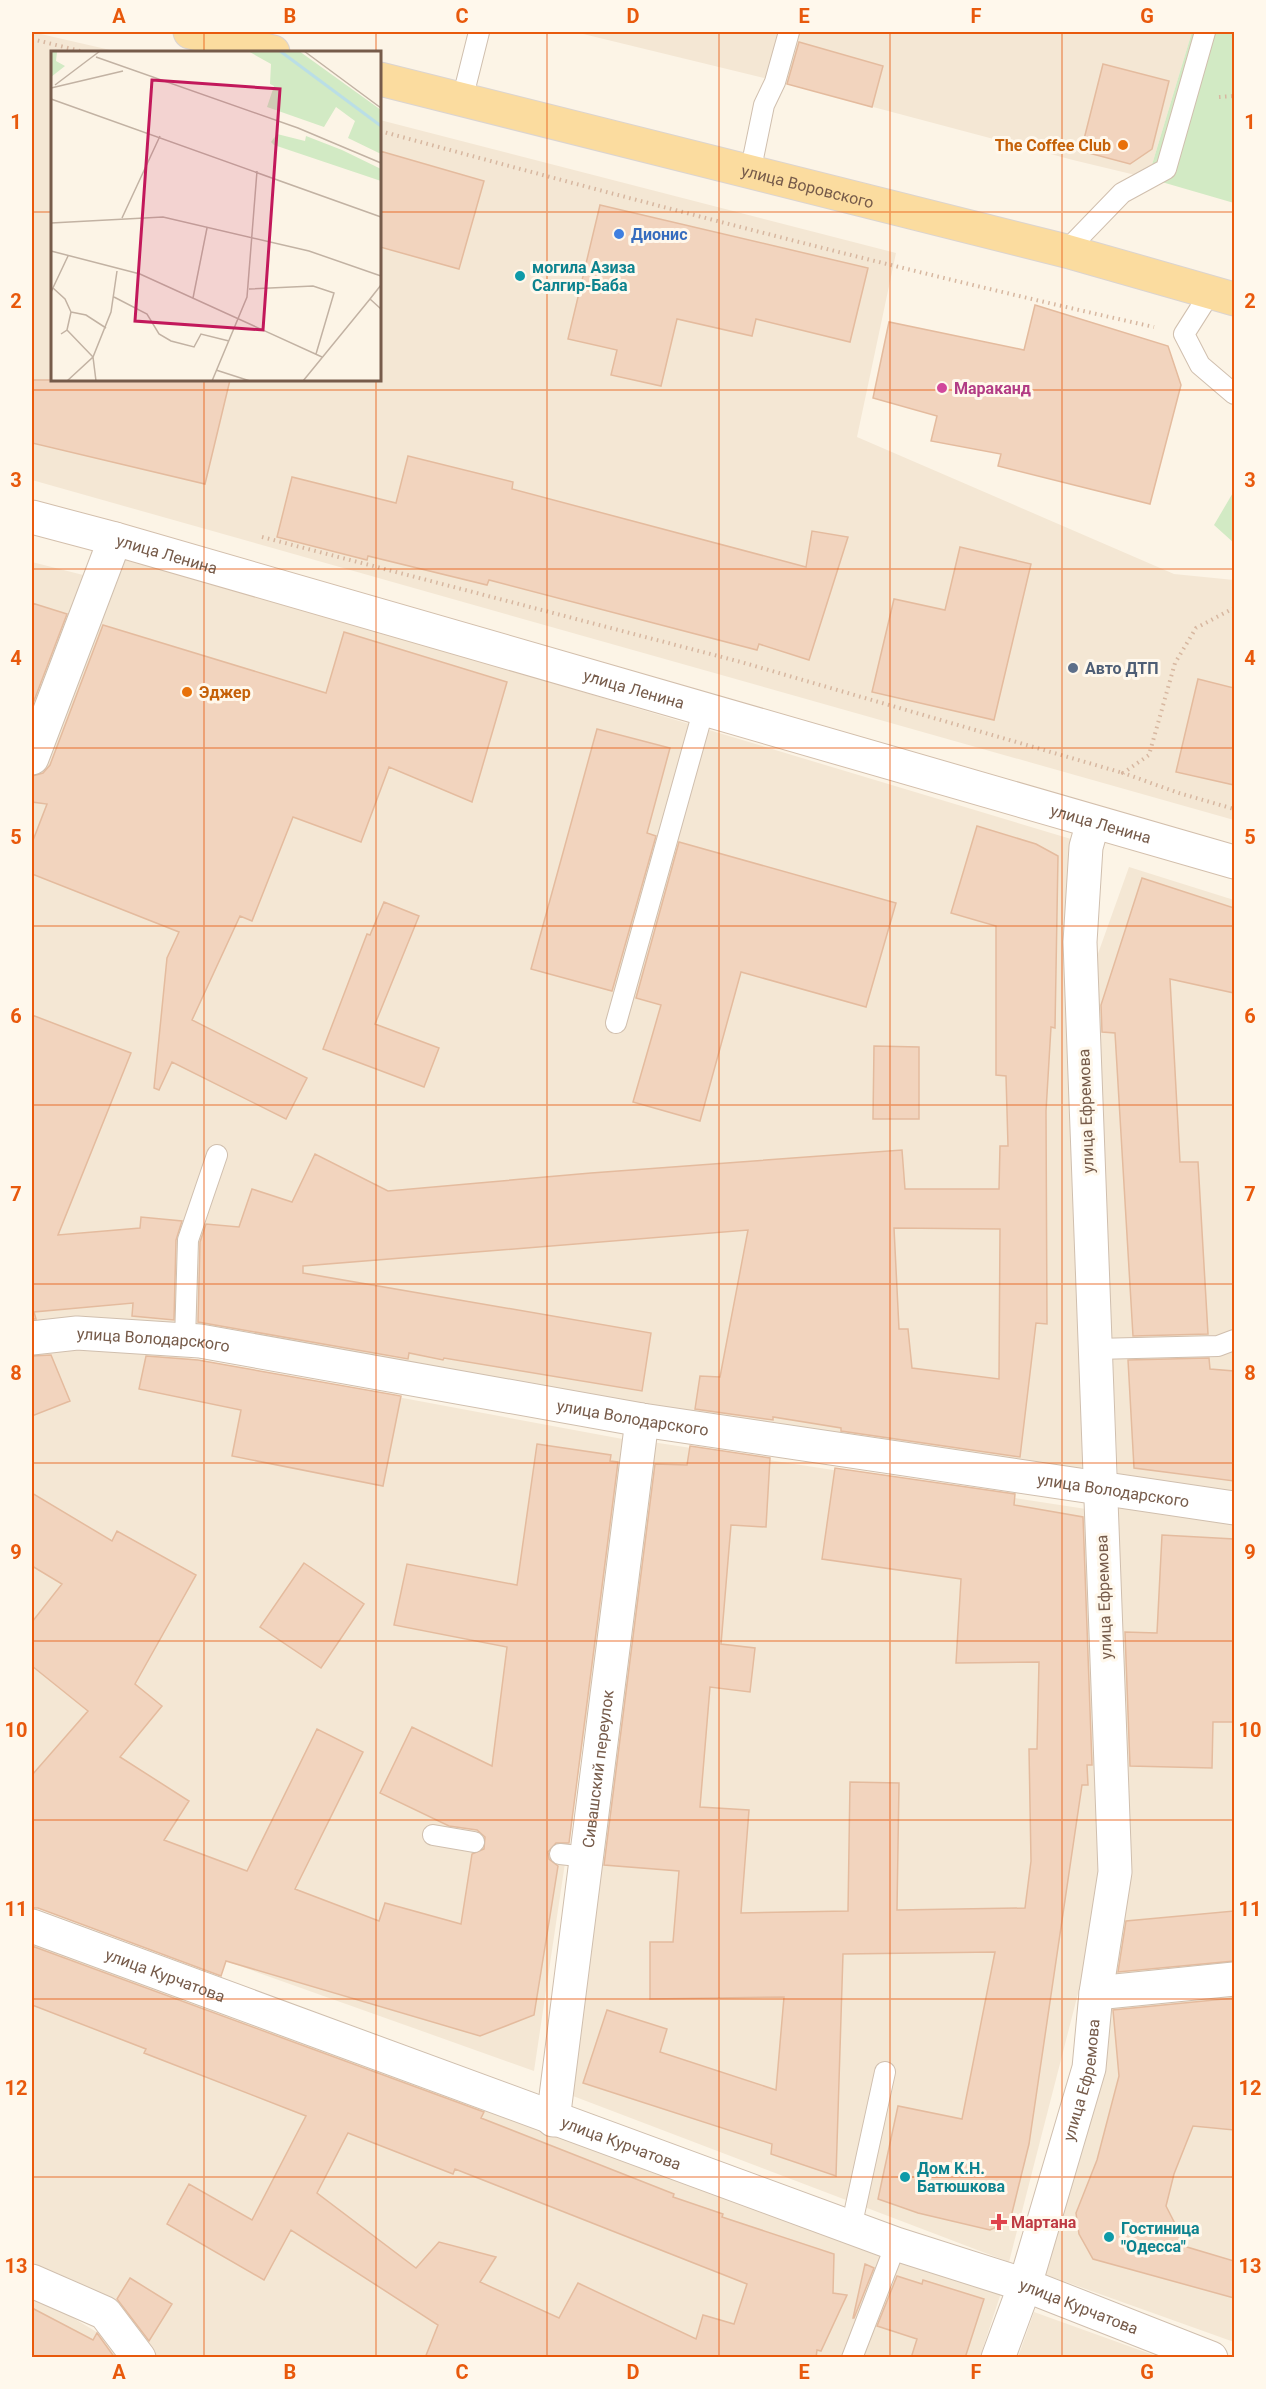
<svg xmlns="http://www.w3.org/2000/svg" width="1266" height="2389" font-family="Roboto,sans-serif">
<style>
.residential{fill:#f4e7d4}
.green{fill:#d2eac4}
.building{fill:#f2d4be;stroke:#e4bb9e;stroke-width:1.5;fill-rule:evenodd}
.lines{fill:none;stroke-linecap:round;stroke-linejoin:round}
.service-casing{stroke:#d0bfae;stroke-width:22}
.minor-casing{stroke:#d0bfae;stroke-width:35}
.secondary-casing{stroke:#d3bfac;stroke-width:35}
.primary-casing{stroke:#dbd4d0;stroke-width:35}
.path{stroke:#d7b7a0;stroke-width:4;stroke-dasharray:1.5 4.5;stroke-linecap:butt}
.service{stroke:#fff;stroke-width:20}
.minor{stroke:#fff;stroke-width:33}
.secondary{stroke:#fff;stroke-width:33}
.primary{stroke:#fbdc9f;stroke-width:33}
.grid{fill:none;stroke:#e8590c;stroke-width:1.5;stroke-opacity:0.55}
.food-dot{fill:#e8710a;stroke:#fff8ec;stroke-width:2}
.shop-dot{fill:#3f7fe0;stroke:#fff8ec;stroke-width:2}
.culture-dot{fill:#0f9aa8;stroke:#fff8ec;stroke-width:2}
.hotel-dot{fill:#d1479c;stroke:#fff8ec;stroke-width:2}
.service-dot{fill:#5c6f8a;stroke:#fff8ec;stroke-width:2}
.health-dot{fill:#e0444e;stroke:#fff8ec;stroke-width:2}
.labels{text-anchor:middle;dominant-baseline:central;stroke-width:6;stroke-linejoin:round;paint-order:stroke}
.food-label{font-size:16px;font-weight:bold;fill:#c56008;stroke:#fff8ec;text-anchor:end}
.street-label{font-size:16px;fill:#765b4a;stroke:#fff8ec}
.shop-label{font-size:16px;font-weight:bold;fill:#366cbe;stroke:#fff8ec;text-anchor:start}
.culture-label{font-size:16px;font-weight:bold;fill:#0d838f;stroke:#fff8ec;text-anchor:start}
.hotel-label{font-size:16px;font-weight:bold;fill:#b23c85;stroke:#fff8ec;text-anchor:start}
.service-label{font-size:16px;font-weight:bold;fill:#4e5e75;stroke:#fff8ec;text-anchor:start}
.health-label{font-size:16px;font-weight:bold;fill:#be3a42;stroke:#fff8ec;text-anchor:start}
.inset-river{fill:none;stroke:#badee6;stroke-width:3}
.inset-road{fill:none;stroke:#c2b2a3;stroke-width:1.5}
.view{fill:#c2185b;fill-opacity:0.15;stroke:#c2185b;stroke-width:3}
.inset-edge{fill:none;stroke:#765b4a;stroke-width:3}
.neatline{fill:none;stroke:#e8590c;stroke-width:2}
.grid-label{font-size:20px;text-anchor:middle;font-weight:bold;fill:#e8590c}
</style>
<rect width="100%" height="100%" fill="#fcf4e6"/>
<path class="residential" d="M32 32 119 52H52V380H380V120L896 253 857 437 1174 574 1234 580V820L32 480Z
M575 32H1192L1148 178 1073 160 764 78Z
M121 553 1071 839 1084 1473 32 1322V794Z
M32 562 87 576 32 722Z
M1129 867 1234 900V1497L1118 1480 1095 962Z
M86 1339 628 1440 534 2071 32 1892V1354Z
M652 1442 1086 1509 1101 1904 1009 2262 573 2096Z
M1116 1494 1234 1516V2342L1041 2273 1100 2055Z
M32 1938 1001 2293 980 2357H148L32 2276Z
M32 2293 128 2351 134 2357H32Z
M1034 2312 1159 2357H1018Z"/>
<path class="green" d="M1192 32H1234V203L1148 178Z
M1234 491V543L1214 525Z"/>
<path class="building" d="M799 42 883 66 872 107 787 84Z
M1103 64 1169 81 1152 149 1130 164 1081 151Z
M380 151 484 181 459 269 380 247Z
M600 205 868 268 850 342 756 319 752 336 677 319 661 386 611 375 617 350 568 339Z
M1035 305 1168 346 1181 385 1150 504 998 466 1001 454 931 441 937 416 873 398 889 322 1024 350Z
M32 380H230L205 484 32 443Z
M408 456 513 482 512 489 806 567 812 531 848 537 809 660 759 644 757 650 489 580 487 585 368 556 367 560 277 537 292 477 396 503Z
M960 547 1031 564 994 720 872 692 894 599 945 610Z
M32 603 67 614 32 706Z
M103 625 326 693 344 632 507 682 472 802 389 767 361 842 293 817 252 921 240 916 192 1020 307 1078 286 1119 172 1062 159 1090 154 1088 167 958 179 932 32 874V843L47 804 32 802V776L43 773 50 765Z
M1198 679 1234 688V785L1176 772Z
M597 729 670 748 647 833 656 836 612 991 531 969Z
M977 826 1036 844 1058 856 1055 1028 1051 1027 1046 1111 1047 1324 1036 1323 1020 1457 841 1431V1428L773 1417V1420L695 1409 700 1376 720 1377 748 1230 303 1266V1273L651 1333 642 1391 444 1358 443 1360 409 1353 408 1359 198 1322 200 1242 206 1224 239 1227 252 1189 292 1202 315 1154 388 1191 591 1173 902 1150 905 1189H999L1000 1146H1008L1006 1076 996 1075V926L951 913ZM894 1228 1000 1229 999 1379 912 1368 908 1329H899Z
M679 842 896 903 866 1007 741 972 700 1121 633 1102 661 1005 636 998Z
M1142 878 1234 908V993L1170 979 1180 1162H1198L1208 1334 1133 1336 1115 1033 1102 1032 1101 1005Z
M384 902 419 916 375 1024 439 1048 424 1087 323 1049 367 934 370 935Z
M32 1015 131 1053 58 1235 140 1228 141 1217 182 1221 176 1240 174 1320 132 1316 133 1303 34 1312 36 1319H32Z
M874 1046 919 1047V1119H873Z
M51 1355 70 1401 32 1416V1356Z
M146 1356 198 1360 401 1396 383 1486 232 1456 241 1410 139 1389Z
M1209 1358 1210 1369 1234 1371V1481L1134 1468 1128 1360Z
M537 1444 611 1455 610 1461 618 1462 569 1843H556L548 1852 549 1859 558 1866 534 2015 480 2036 226 1961 221 1976 38 1908H32V1775L88 1711 32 1666V1622L62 1584 32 1566V1493L112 1541 117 1531 196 1575 135 1684 162 1706 120 1757 189 1801 164 1840 247 1871 317 1729 363 1752 295 1889 379 1921 385 1903 461 1924 472 1854 484 1849 485 1837 477 1830 449 1826 380 1793 412 1727 492 1766 507 1647 394 1625 407 1564 517 1585Z
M690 1446 770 1458 766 1527 731 1525 721 1644 755 1648 750 1692 710 1687 700 1807 749 1810 741 1913 848 1911 850 1782 899 1783 897 1910 1025 1908 1031 1861 1029 1749H1037L1039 1662 956 1663 961 1579 822 1559 835 1468 1015 1494 1014 1505 1083 1517 1092 1765H1087L1088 1785H1082L1029 2144 1010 2221 990 2230 918 2213 878 2199 898 2106 962 2119 995 1952 843 1954 836 2176 771 2154 772 2144 583 2083 607 2010 667 2029 660 2052 776 2090 784 1997 650 1999V1942H673L679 1871 604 1865 655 1464 687 1465Z
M1162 1535 1234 1539V1722H1213L1212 1768 1130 1766 1125 1632 1157 1633Z
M304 1563 364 1604 321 1668 260 1627Z
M1234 1911V1961L1118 1972 1126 1921Z
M32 1946 484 2112 481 2118 674 2194 673 2197 723 2214 722 2217 834 2254 833 2293 847 2295 821 2351 817 2350 816 2358H425L438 2325 291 2230 264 2280 167 2224 189 2184 252 2220 306 2116 144 2053 146 2049 32 2005ZM348 2133 453 2174 455 2169 747 2284 734 2324 703 2315 696 2339 578 2283 559 2318 480 2282 496 2257 439 2242 416 2268 317 2193Z
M1234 1998V2130L1193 2126 1174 2174 1166 2206 1187 2247 1234 2261V2298L1093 2259 1079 2234 1076 2213 1097 2160 1119 2076 1113 2010Z
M865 2264 874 2268 854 2318H853Z
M897 2276 922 2284 923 2280 984 2299 965 2358H911L917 2339 877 2326Z
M130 2278 172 2304 149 2341 117 2299Z
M32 2308 93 2340 97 2333 115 2358H32Z"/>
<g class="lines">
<g class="service-casing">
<path id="service" d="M462 100 479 32
M750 173 764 105 775 82 789 32
M1066 251 1122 193 1166 169 1205 32
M1210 293 1184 334 1200 365 1234 394
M616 1023 704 708
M185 1340 188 1240 217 1155
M1095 1349 1218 1346 1234 1340
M433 1835 474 1842
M560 1854 587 1857
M851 2228 885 2072
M852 2358 896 2244"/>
</g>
<g class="minor-casing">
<g id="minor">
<path d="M32 758 115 539"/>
<path id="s1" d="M32 1338 77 1333 200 1341 642 1420 1234 1508"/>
<path id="s2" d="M32 1926 896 2244 1025 2285 1211 2358"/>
<path d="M1096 1993 1234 1979"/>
<path id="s3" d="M553 2120 642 1420"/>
<path d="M32 2281 105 2313 139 2358"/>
<path id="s4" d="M998 2358 1025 2285 1089 2068 1096 1993 1115 1872 1080 942 1086 847 1093 822"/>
</g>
</g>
<g class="secondary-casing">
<g id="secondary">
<path id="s5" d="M32 517 115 539 1234 862"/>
</g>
</g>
<g class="primary-casing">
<g id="primary">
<path d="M190 32 273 52"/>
<path id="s6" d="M380 79 1066 251 1234 299"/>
</g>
</g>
<path class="path" d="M32 39 84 52
M1219 97 1234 96
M380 131C637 201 894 269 1154 327
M262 537 741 662 1123 773
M1234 608 1196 628 1175 663 1149 755 1123 773 1179 793 1234 809"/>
<use href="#service" class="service"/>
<use href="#minor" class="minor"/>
<use href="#secondary" class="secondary"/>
<use href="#primary" class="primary"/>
</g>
<path class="grid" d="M204 32V52M376 32V52M547 32V2358M719 32V2358M890 32V2358M1062 32V2358M32 212H52M380 212H1234M204 380V2358M376 380V2358M32 390H1234M32 569H1234M32 748H1234M32 926H1234M32 1105H1234M32 1284H1234M32 1463H1234M32 1641H1234M32 1820H1234M32 1999H1234M32 2177H1234"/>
<g class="food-dot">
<circle cx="1123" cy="145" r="6"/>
<circle cx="187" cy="692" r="6"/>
</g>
<circle class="shop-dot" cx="619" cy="234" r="6"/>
<g class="culture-dot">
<circle cx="520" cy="276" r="6"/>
<circle cx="905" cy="2177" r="6"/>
<circle cx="1109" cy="2237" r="6"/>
</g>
<circle class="hotel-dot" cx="942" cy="388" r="6"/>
<circle class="service-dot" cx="1073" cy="668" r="6"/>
<path class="health-dot" d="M996 2213h6v6h6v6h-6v6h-6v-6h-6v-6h6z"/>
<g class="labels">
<g class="food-label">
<text x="1111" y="145">The Coffee Club</text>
<text x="199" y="692" text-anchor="start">Эджер</text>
</g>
<g class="street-label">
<text stroke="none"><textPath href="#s6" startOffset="441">улица Воровского</textPath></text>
<text stroke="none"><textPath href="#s5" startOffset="140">улица Ленина</textPath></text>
<text stroke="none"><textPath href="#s5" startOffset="626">улица Ленина</textPath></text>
<text stroke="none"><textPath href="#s5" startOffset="1112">улица Ленина</textPath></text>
<text transform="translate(1086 1111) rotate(-92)">улица Ефремова</text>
<text stroke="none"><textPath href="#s1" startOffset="122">улица Володарского</textPath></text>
<text stroke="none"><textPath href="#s1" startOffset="608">улица Володарского</textPath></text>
<text stroke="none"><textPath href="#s1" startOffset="1094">улица Володарского</textPath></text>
<text transform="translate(1104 1597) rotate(-92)">улица Ефремова</text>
<text stroke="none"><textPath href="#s3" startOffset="354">Сивашский переулок</textPath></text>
<text stroke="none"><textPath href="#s2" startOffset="142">улица Курчатова</textPath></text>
<text stroke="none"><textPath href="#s4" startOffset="291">улица Ефремова</textPath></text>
<text stroke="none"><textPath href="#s2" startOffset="628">улица Курчатова</textPath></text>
<text stroke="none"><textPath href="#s2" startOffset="1114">улица Курчатова</textPath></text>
</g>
<g class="shop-label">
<text x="631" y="234">Дионис</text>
</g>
<g class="culture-label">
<text x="532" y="267">могила Азиза<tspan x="532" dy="18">Салгир-Баба</tspan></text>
<text x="917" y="2168">Дом К.Н.<tspan x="917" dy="18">Батюшкова</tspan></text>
<text x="1121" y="2228">Гостиница<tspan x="1121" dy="18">"Одесса"</tspan></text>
</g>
<g class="hotel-label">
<text x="954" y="388">Мараканд</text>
</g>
<g class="service-label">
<text x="1085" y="668">Авто ДТП</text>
</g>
<g class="health-label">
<text x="1011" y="2222">Мартана</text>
</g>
</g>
<g transform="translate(51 51)">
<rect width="330" height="330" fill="#fcf4e6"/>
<path d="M0 0 6 1 5 10 14 15 0 26ZM197 0H248L330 59V103L297 87 304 70 285 56 273 76 216 56 223 35 219 33 220 13ZM226 83 254 90 255 85 291 99 330 118V130L223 94 220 91Z" fill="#d2eac4"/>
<path class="inset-river" d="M229 0 330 75"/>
<path class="inset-road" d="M253 0 330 57M45 6 247 77 330 112M4 34 49 0M0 37 72 20M0 48 330 166M71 167 109 85M0 172 112 166 258 200 330 225M0 200 89 223 271 306M330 234 319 248 330 258M2 237 14 248 20 261 16 279 10 283M198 238 262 235 283 242 265 303M0 241 17 205M63 246 96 263 108 283 120 290 143 296 150 283 178 290M142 247 156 177M20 261 35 264 55 277M16 279 42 306 45 330M165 319 199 330M16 330 42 306 60 261 66 220M161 330 196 246 206 120M252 330 319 248"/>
<path class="view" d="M101 29 229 38 212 279 84 270Z"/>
<rect width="330" height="330" class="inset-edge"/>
</g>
<rect width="1266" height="2389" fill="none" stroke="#fff8ec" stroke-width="66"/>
<rect x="33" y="33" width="1200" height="2323" class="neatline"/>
<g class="grid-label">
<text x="119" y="23">A</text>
<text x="290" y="23">B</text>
<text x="462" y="23">C</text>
<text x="633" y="23">D</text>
<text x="804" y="23">E</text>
<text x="976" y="23">F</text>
<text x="1147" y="23">G</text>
<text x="16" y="129">1</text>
<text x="1250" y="129">1</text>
<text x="16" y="308">2</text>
<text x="1250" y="308">2</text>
<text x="16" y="487">3</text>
<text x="1250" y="487">3</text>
<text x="16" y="665">4</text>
<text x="1250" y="665">4</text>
<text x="16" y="844">5</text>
<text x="1250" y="844">5</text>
<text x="16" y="1023">6</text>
<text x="1250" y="1023">6</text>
<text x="16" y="1201">7</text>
<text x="1250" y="1201">7</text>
<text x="16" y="1380">8</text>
<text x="1250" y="1380">8</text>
<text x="16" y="1559">9</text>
<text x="1250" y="1559">9</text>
<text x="16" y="1737">10</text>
<text x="1250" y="1737">10</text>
<text x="16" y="1916">11</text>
<text x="1250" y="1916">11</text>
<text x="16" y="2095">12</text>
<text x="1250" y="2095">12</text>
<text x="16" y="2273">13</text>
<text x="1250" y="2273">13</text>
<text x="119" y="2379">A</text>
<text x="290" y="2379">B</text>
<text x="462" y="2379">C</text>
<text x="633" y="2379">D</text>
<text x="804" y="2379">E</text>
<text x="976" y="2379">F</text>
<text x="1147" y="2379">G</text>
</g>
</svg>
